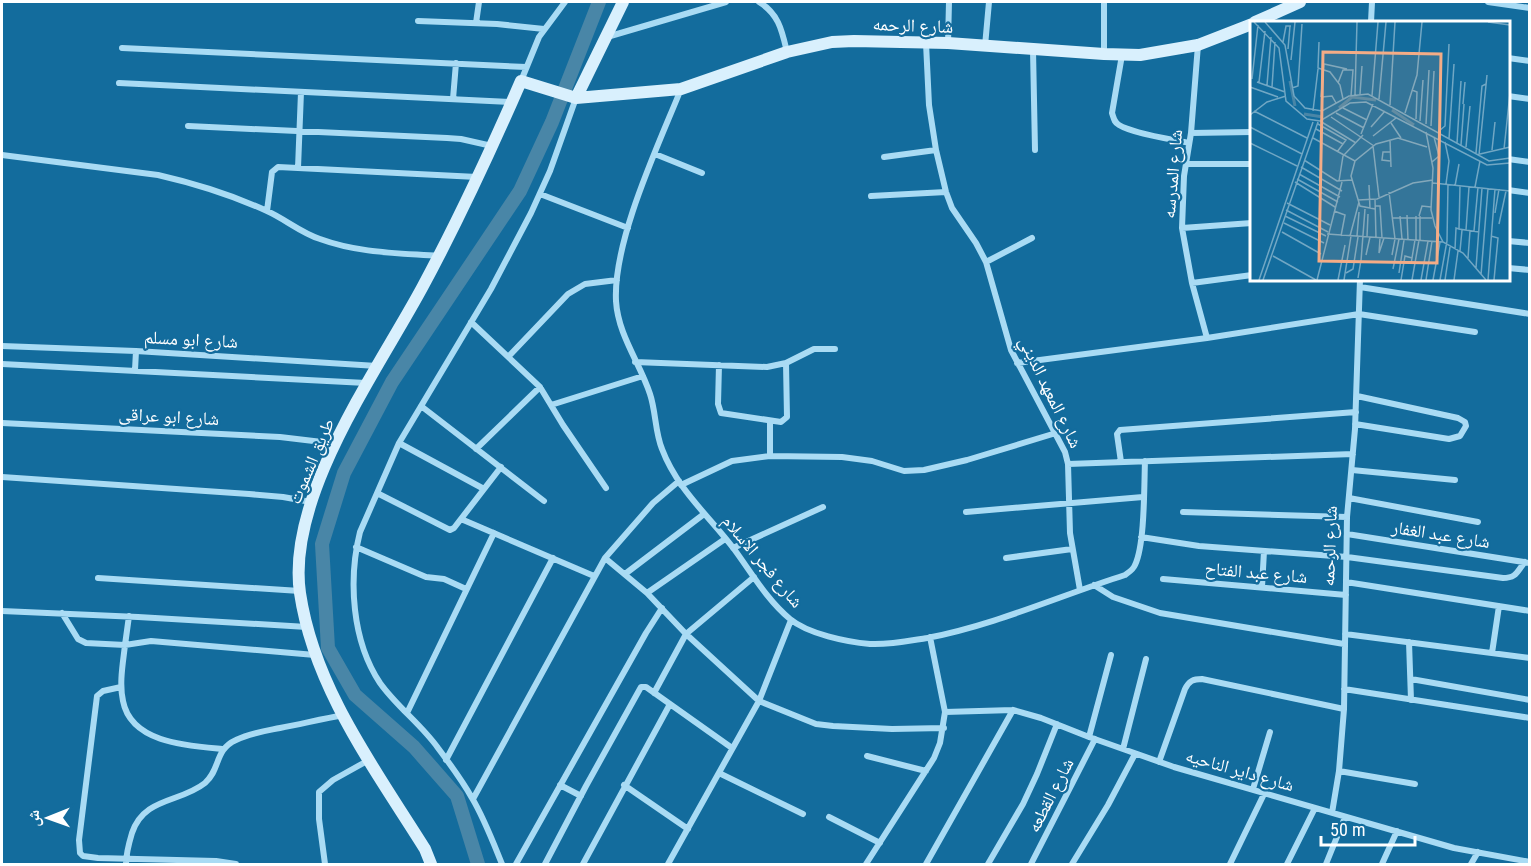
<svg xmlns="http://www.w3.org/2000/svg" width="1531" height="866" font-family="'Roboto Condensed','Noto Naskh Arabic',sans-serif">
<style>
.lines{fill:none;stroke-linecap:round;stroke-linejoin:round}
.canal{stroke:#4986a7;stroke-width:14}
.street{stroke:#a9dbf4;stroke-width:6}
.secondary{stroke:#d9f0fd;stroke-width:12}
.labels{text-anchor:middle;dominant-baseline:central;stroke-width:4.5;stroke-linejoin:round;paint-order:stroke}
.street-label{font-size:18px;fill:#fff;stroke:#136c9d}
.inset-river{fill:none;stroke:#4986a7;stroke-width:3}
.inset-road{fill:none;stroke:#71a7c4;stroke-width:1.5}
.view{fill:#f4ac86;fill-opacity:0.15;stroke:#f4ac86;stroke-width:3}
.inset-edge{fill:none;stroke:#fff;stroke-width:3}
</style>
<rect width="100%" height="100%" fill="#136c9d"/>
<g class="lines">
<path class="canal" d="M478 864 457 796 414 747 355 695 328 648 322 544 344 473 392 382 520 191 552 122 599 2"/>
<path class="street" d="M759 2C779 14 782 31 787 52
M1488 2 1530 8
M418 21 497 24 544 29
M1371 22 1372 2
M476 23 479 2
M607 37 726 2
M926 43 929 105 936 150 946 192 952 208 976 243 986 262 1011 350 1065 452 1068 464 1070 533 1080 590
M948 43 949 2
M1198 45 1191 133 1184 176 1182 228 1192 283 1207 338
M985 46 989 2
M122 48 526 67
M1033 50 1035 150
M1104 54V2
M1122 55 1112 113C1114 119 1114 122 1119 125 1134 134 1171 139 1189 143
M1508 58 1530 61
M521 81 539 37 565 2
M119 83 511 102
M681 89C658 146 613 241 616 301 618 335 640 363 650 394 656 412 655 432 662 449 677 489 709 516 734 549 751 572 767 600 790 619 808 634 847 642 870 644 889 645 908 641 927 638 995 625 1059 596 1125 575 1129 572 1133 570 1135 565 1145 544 1144 486 1145 461
M1508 96 1530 99
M453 99 456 63
M188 126 447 138 461 139 492 146
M1191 133 1252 132
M655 154 702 173
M2 155 158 175C193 183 234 196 267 211 285 219 301 233 320 239 358 253 398 253 438 256
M884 157 936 150
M1508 159 1530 162
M1186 164H1252
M298 168 301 92
M1508 190 1530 193
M540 194 628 228
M871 196 946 192
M267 211 272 172 278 167 477 177
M1182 228 1252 223
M1508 241 1530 243
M986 262 1032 238
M1508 268 1530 270
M1192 283 1252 275
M1360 287 1530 314
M471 322 540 387 563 425 606 488
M2 346 136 351 377 366
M509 356 568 294 585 284 617 280
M635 362 767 367 786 363 814 349H835
M1017 363 1207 338 1359 314 1475 332
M2 364 366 383
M719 365 718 404 721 413 781 422 787 417 786 363
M135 370 136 351
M551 405 643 376
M421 406 544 501
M2 423 280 437 322 442 335 445
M1355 424 1449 439 1460 436 1466 426 1465 422 1458 418 1357 396
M399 443 484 489
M476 449 540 387
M770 456V421
M1121 462 1117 434 1120 430 1356 412
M1068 464 1353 454
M1352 470 1455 480
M2 477 249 494 283 497 311 502
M681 485 732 461 770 456 842 457 872 461 904 471 924 470 967 460 1056 433
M377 493 450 530 454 528 501 467
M1349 498 1478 522
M966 512 1143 497
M1183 512 1347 517
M461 519 594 576
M1347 534 1530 563
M1141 537 1199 546 1347 557 1503 578C1517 578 1517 571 1525 562
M356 547 426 577 444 579 466 589
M733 548 823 507
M605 558 647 593 686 634 759 701 816 724 833 726 892 729 944 728
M1006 558 1072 549
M625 574 704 514
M98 578 300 591
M1163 579 1346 595
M1346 582 1530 611
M1094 585 1113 597 1160 613 1344 644
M1262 587 1264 551
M647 593 725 539
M2 611 138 617 307 627
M62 613 78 639 86 643 125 645 129 616
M1345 634 1530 658
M1409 642 1411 700
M1492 653 1499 606
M1411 679 1530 700
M121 687 103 691 97 696 79 840 80 853 83 856 98 858 216 861 236 864
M1344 689 1530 718
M654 693 686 634 754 577
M945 712 1013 710 1041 718 1089 737 1174 767 1454 848 1530 862
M407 713 494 533
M1089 737 1111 655
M222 749C188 746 131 743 123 701 119 683 123 663 125 645L151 641 315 655
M1123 749 1146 659
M867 756 926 771
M446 760 553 558
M1159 762 1185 689C1189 681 1193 679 1202 679L1344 709
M1339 771 1415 784
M719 773 803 814
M560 785 581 796
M624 785 688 829
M1253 789 1270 732
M473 799 605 558 653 503 679 481
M1332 813 1339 771 1344 709 1347 517 1355 429 1360 279
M829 817 880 843
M126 864C126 854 129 843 132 833 144 797 180 803 205 783 221 769 214 750 236 740 250 733 265 731 280 728 301 724 322 719 344 715
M325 864 319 819V792L333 780 369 760
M502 864C493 842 484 818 472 798 462 780 450 764 438 748 421 724 397 707 380 683 352 641 348 580 360 532L399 443 491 289 531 213 550 171 576 98
M516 864 646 633 662 608
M545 864 586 786 641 687H646L732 748
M583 864 670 704
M668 864 759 701 791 620
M866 864 934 758 940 743 945 712 930 637
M926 864 1013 710
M988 864 1023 804 1037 774 1057 724
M1031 864 1095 739
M1072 864 1108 805 1135 754
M1230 864 1265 792
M1287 864 1315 808
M1326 864 1345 817
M1382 864 1397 831
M1471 864 1478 852"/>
<path class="secondary" d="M1255 22 1300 2
M576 98 623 2
M431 864 425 849C375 769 314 688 300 593 286 496 378 370 423 286 459 219 491 150 521 81L576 98 681 89 787 52 832 42 854 41 948 43 1104 54 1140 55 1198 45 1252 24"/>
</g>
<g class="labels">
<g class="street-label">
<text transform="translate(913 25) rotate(2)">شارع الرحمه</text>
<text transform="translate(1172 174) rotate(-85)">شارع المدرسه</text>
<text transform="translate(191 339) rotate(3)">شارع ابو مسلم</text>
<text transform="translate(1051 392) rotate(64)">شارع المعهد الديني</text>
<text transform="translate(169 416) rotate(3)">شارع ابو عراقى</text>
<text transform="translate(311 461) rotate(-67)">طريق الشموت</text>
<text transform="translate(1441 534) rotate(9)">شارع عبد الغفار</text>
<text transform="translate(1329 546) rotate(-88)">شارع الرحمه</text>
<text transform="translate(763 561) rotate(50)">شارع فجر الاسلام</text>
<text transform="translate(1256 572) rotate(5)">شارع عبد الفتاح</text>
<text transform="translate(1240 770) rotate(16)">شارع داير الناحيه</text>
<text transform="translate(1050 795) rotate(-63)">شارع القطعه</text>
</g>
</g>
<g transform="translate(1250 21)">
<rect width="260" height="260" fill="#136c9d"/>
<path class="inset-river" d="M40 60 45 85M89 87 102 76 126 79M142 89 164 104M54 93 73 96"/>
<path class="inset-road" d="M4 1 29 27 36 80 57 98 70 100 100 82 116 81 237 144 260 142M15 1 35 24 44 75 55 87 72 90 99 75 118 73 239 140 260 137M238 1 260 4M33 21 36 5H41M69 21 68 47 80 51 90 64 93 78M38 28 40 5M41 39 45 1M2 58 8 4M7 61 35 71M9 61 15 10M88 62 93 49H103L101 75M17 64 21 16M0 66 28 76M22 66 25 21M42 67 48 65 52 3M162 69 167 71 166 98M110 73 112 45M105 74 107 1M122 75 128 1M71 76 74 43 97 48M129 78 136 1M213 83 215 61M140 84 145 1M93 87 117 99M4 90 57 117M63 90 68 48M72 90V76L82 75 86 82M86 92 114 107M155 92 167 54 172 1M0 94 17 81 36 75M81 96 124 125M70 100 106 122M170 100 173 59M141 102 151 117M68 103 96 119 87 131M176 103 179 49M181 105 184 50M0 106 52 133M121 106 135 90M66 108 93 123M189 110 195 105 199 23M176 111 183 147 181 189 185 205 193 221 213 232 236 259M111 113 123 83M123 115 146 97M63 117 105 140M199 118 204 43M140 119 141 146M195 121 199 140 196 163M0 122 47 145M207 122 211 60M211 124 214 83M123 125 129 176M216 126 220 85M254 128 260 72M242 129 245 101M140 131H133L132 139 140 140M226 132 232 65 236 63M230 133 260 126M229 134 237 54M54 139 87 160 102 159M182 141 189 135 184 116M51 146 92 170M49 153 90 176M47 158 88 181M89 160 93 135 113 114M45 161 85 186M183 162 260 170M119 164 120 188M205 165 209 143M210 165 209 208 229 211M225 166 230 140M139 171 145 218 142 234M125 178 126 217M108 179 127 178 163 162 183 159M37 182 80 204M125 185H130L132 217M125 188 110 185 101 155 105 140 126 123 148 117 177 126M36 189 78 211M84 190 95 194 91 215M245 192 249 168M157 194 158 219M35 195 76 215M150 195 152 218M169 195 172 185 181 186M170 195V219M142 197H182M34 202 74 222M249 203 256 170M216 209 219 166M224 210 228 166M32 211 71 233M77 213 193 221M100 215 109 181M107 215 109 191M241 215 248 217 244 259M117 216 118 193M130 217 129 232 134 217M166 219V195M205 228 206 207 209 208M210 230 212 209M116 234 120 216M23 235 66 259M218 237 220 210M111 240 115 188M161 243 165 219M226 247 232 167M143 248 149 218M96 252 103 248 108 216M149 252 154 219M231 254 238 167M108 257 111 239M9 259 63 101M13 259 68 101M67 259 92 161M88 259 95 224M94 259 101 215M151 259 155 235 162 237M162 259 169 219M171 259 178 220M176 259 182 220M183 259 190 221M190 259 197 220 198 163M195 259 200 226M204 259 208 230M238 259 245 168"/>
<path class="view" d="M73 31 191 33 187 242 69 240Z"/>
<rect width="260" height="260" class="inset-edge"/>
</g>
<rect width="1531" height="866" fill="none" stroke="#ffffff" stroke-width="6"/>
<g transform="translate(48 818) rotate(269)" stroke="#136c9d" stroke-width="4.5" paint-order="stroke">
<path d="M0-4.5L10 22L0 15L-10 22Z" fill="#ffffff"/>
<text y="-9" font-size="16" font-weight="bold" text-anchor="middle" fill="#ffffff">ش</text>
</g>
<path d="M1321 836v9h94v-9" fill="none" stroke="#ffffff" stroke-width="3"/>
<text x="1330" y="836" font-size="18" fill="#ffffff" stroke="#136c9d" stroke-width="4.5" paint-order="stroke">50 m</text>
</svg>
